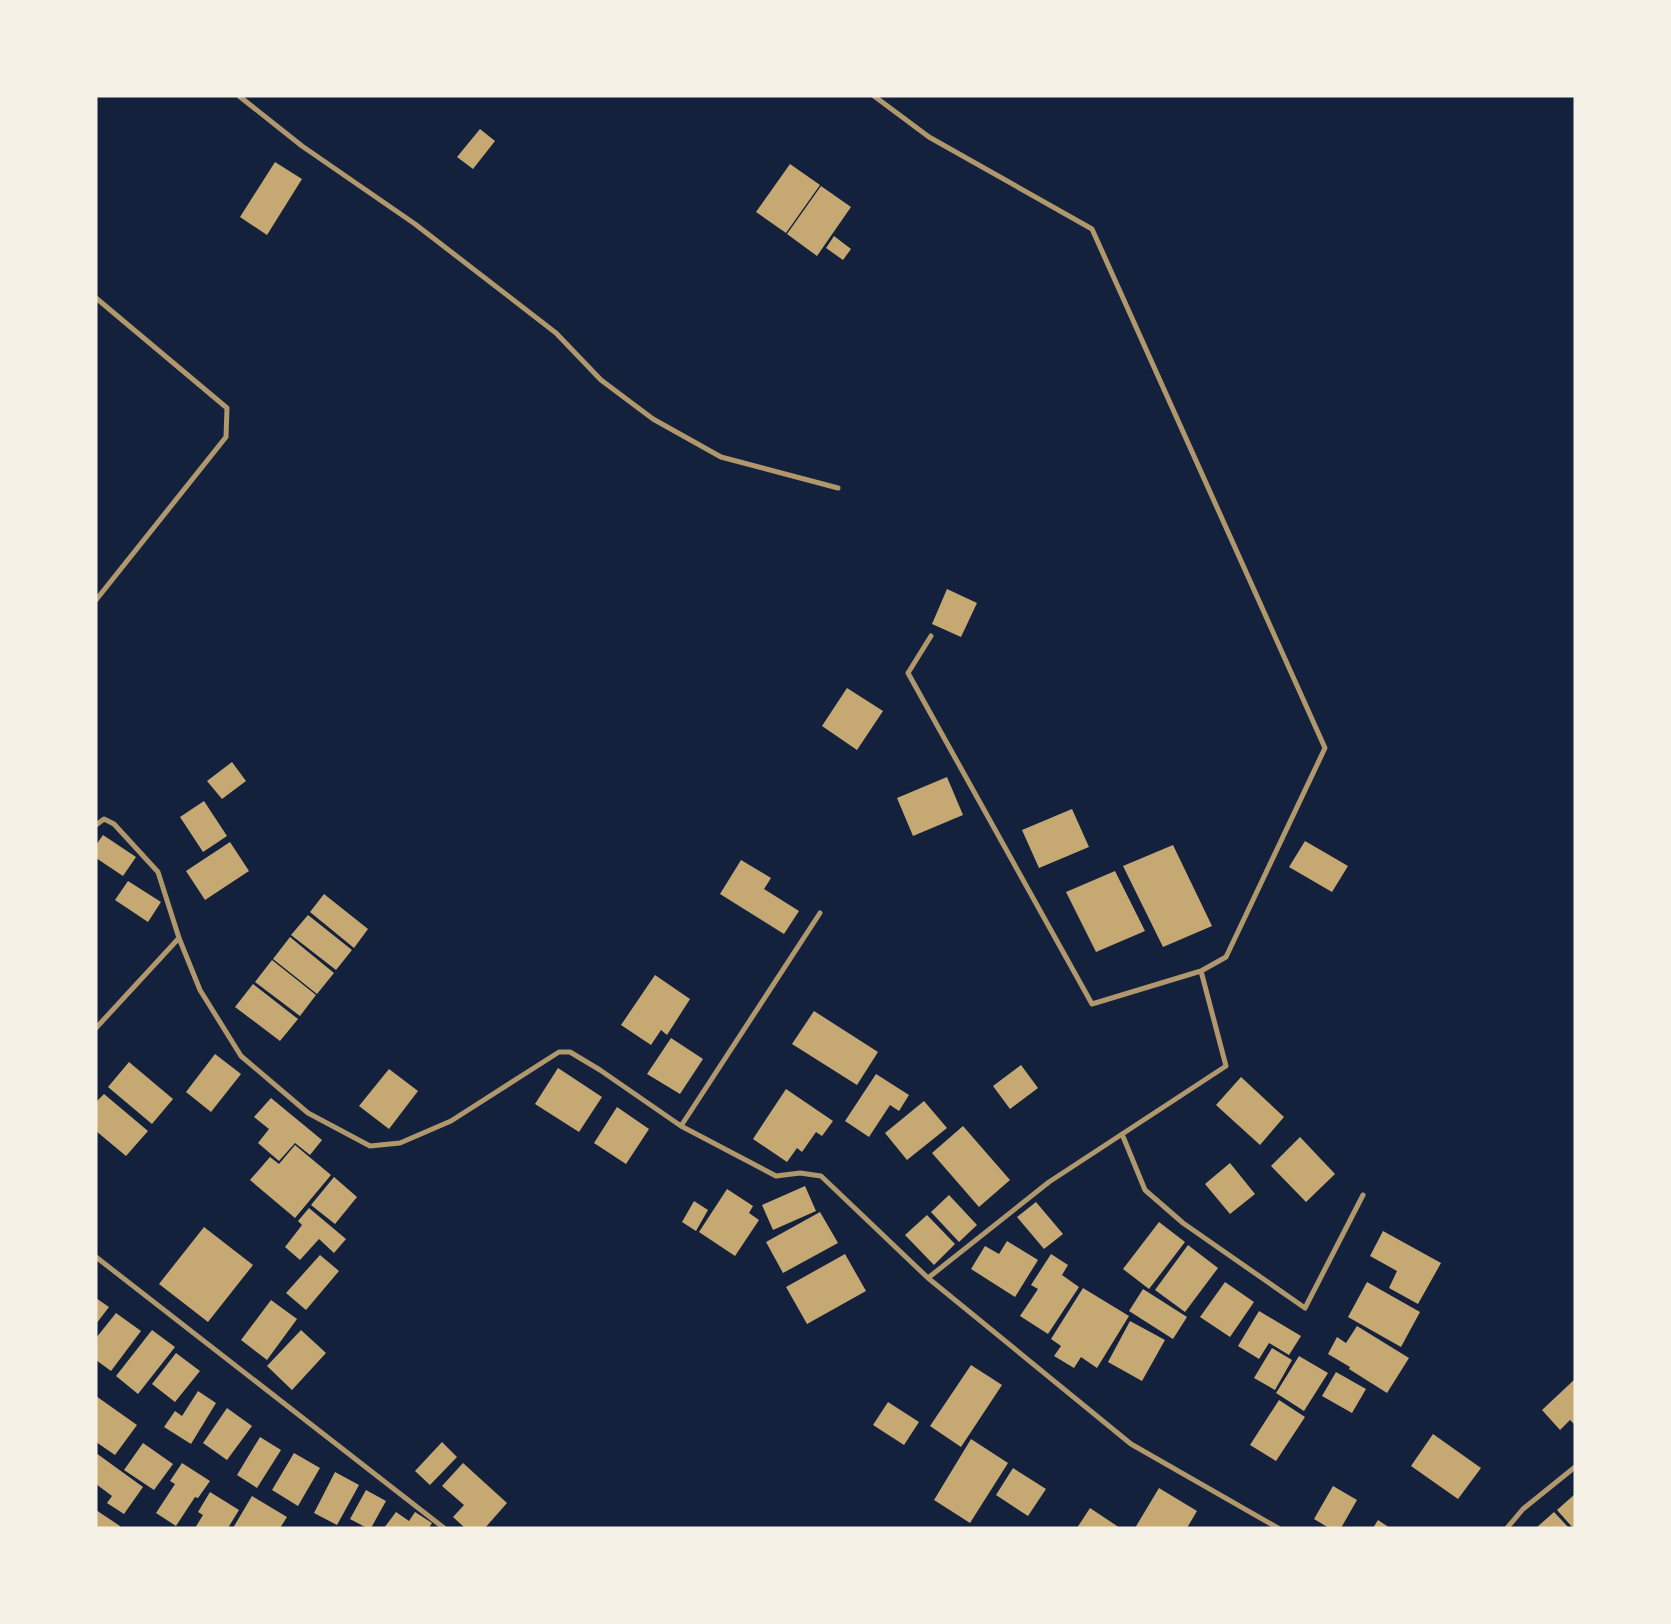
<svg xmlns="http://www.w3.org/2000/svg" width="1671" height="1624" font-family="Jost,sans-serif">
<style>
.building{fill:#c6a872}
.lines{fill:none;stroke-linecap:round;stroke-linejoin:round}
.minor{stroke:#b1986c;stroke-width:5}
</style>
<rect width="100%" height="100%" fill="#14213d"/>
<path class="building" d="M480 129 495 141 473 169 457 157Z
M275 162 302 179 267 235 240 217Z
M790 164 820 185 786 233 756 212Z
M821 186 851 207 817 256 787 234Z
M834 236 851 249 843 260 826 248Z
M947 589 977 603 961 637 932 624Z
M847 688 883 711 857 750 822 726Z
M232 762 246 781 222 799 207 781Z
M947 777 963 815 913 836 897 798Z
M204 801 227 836 203 852 180 817Z
M1072 809 1089 847 1039 868 1022 830Z
M103 835 136 857 123 876 96 858V845Z
M1305 841 1348 866 1332 892 1289 867Z
M230 842 249 871 205 900 186 871Z
M1173 845 1212 926 1163 947 1123 866Z
M741 860 771 878 764 889 799 911 784 934 720 894Z
M1115 871 1145 931 1096 952 1066 892Z
M128 881 161 902 148 922 115 900Z
M324 894 368 929 354 948 310 912Z
M308 915 352 950 336 970 291 935Z
M290 937 334 973 317 994 273 959Z
M272 960 316 995 300 1016 255 982Z
M655 975 690 999 667 1035 661 1030 651 1045 621 1025Z
M253 984 298 1019 280 1041 235 1007Z
M814 1011 878 1052 857 1085 792 1044Z
M671 1038 703 1059 680 1094 647 1074Z
M215 1054 241 1074 211 1112 186 1092Z
M129 1062 173 1099 152 1124 108 1087Z
M1021 1065 1038 1088 1010 1109 993 1086Z
M558 1068 602 1097 579 1132 535 1104Z
M389 1069 418 1091 389 1129 359 1106Z
M876 1074 909 1095 899 1111 890 1105 869 1137 845 1121Z
M1241 1077 1284 1117 1260 1145 1216 1105Z
M786 1089 833 1121 822 1136 816 1132 802 1152 797 1148 787 1162 753 1139Z
M104 1094 148 1131 126 1156 96 1131V1102Z
M271 1098 322 1140 310 1155 295 1143 279 1161 258 1143 269 1129 254 1117Z
M924 1101 947 1128 907 1160 885 1133Z
M617 1107 649 1129 626 1164 594 1143Z
M963 1126 1010 1180 979 1207 932 1153Z
M1300 1137 1335 1174 1306 1202 1271 1166Z
M295 1145 331 1175 295 1218 250 1180 270 1157 279 1164Z
M1230 1163 1255 1194 1230 1214 1205 1184Z
M334 1177 357 1197 335 1224 311 1205Z
M805 1186 816 1211 773 1230 762 1205Z
M727 1189 753 1206 749 1213 759 1220 735 1256 699 1232Z
M949 1195 977 1225 959 1242 931 1212Z
M694 1201 708 1210 696 1231 682 1222Z
M1036 1202 1063 1234 1044 1249 1017 1217Z
M309 1208 346 1239 334 1253 319 1239 300 1260 285 1247 302 1225 298 1221Z
M820 1212 838 1243 783 1273 766 1242Z
M927 1215 955 1244 934 1265 905 1235Z
M1159 1222 1185 1242 1149 1289 1123 1269Z
M204 1227 253 1265 208 1322 159 1284Z
M1383 1231 1441 1263 1418 1304 1389 1288 1397 1271 1370 1256Z
M1007 1241 1038 1260 1015 1297 971 1269 985 1246 999 1254Z
M1188 1245 1218 1268 1185 1312 1155 1290Z
M845 1254 866 1291 807 1324 786 1287Z
M1051 1254 1068 1265 1062 1275 1079 1287 1048 1334 1020 1316 1038 1289 1031 1285Z
M320 1255 339 1271 306 1310 286 1293Z
M1225 1282 1254 1302 1230 1337 1200 1317Z
M1367 1282 1420 1312 1401 1347 1348 1317Z
M1083 1288 1129 1316 1097 1368 1081 1357 1074 1368 1054 1356 1061 1346 1051 1339Z
M1143 1289 1187 1317 1173 1339 1129 1311Z
M96 1298 109 1307 96 1324Z
M271 1300 297 1319 267 1360 241 1340Z
M1259 1311 1301 1336 1289 1355 1269 1343 1259 1359 1238 1346Z
M116 1313 141 1331 111 1371 96 1360V1338Z
M1130 1321 1165 1340 1142 1381 1108 1362Z
M1357 1326 1409 1358 1387 1393 1349 1369 1350 1367 1328 1354 1337 1337 1346 1343Z
M152 1330 175 1347 138 1394 116 1376Z
M301 1330 326 1353 292 1390 267 1366Z
M1272 1348 1292 1360 1275 1390 1254 1378Z
M176 1353 200 1371 175 1402 152 1384Z
M1299 1356 1328 1373 1304 1411 1276 1393Z
M971 1365 1002 1385 961 1447 930 1426Z
M1336 1372 1366 1389 1352 1413 1322 1396Z
M1575 1379V1425L1570 1420 1560 1430 1542 1410Z
M198 1391 216 1403 191 1444 164 1427 175 1411 182 1416Z
M96 1396 137 1425 115 1455 96 1442Z
M1279 1400 1305 1417 1276 1461 1250 1445Z
M888 1402 919 1422 904 1445 873 1425Z
M227 1408 252 1426 227 1460 203 1443Z
M1433 1434 1481 1468 1458 1499 1411 1466Z
M260 1437 281 1450 257 1488 237 1475Z
M971 1439 1008 1463 970 1523 934 1500Z
M442 1442 457 1457 430 1485 415 1471Z
M143 1443 173 1464 154 1490 124 1470Z
M96 1453 143 1487 124 1514 107 1503 112 1496 96 1484Z
M294 1453 320 1468 298 1506 272 1490Z
M182 1463 210 1481 198 1498 195 1497 176 1526 156 1513 175 1484 170 1481Z
M463 1463 507 1503 485 1528H465L453 1517 464 1505 442 1486Z
M1013 1468 1046 1489 1028 1516 996 1495Z
M335 1472 359 1485 337 1525 314 1513Z
M1333 1486 1357 1500 1341 1528H1329L1314 1519Z
M1159 1488 1197 1511 1187 1528H1135Z
M366 1490 386 1501 371 1528H367L350 1519Z
M210 1492 239 1510 228 1528H195L203 1515 198 1512Z
M1575 1494V1528H1573L1557 1510Z
M252 1496 287 1517 280 1528H233Z
M1090 1508 1120 1528H1077Z
M96 1510 120 1526 119 1528H96Z
M396 1512 409 1521 415 1512 432 1523 429 1528H384Z
M1554 1512 1569 1528H1536Z
M1378 1520 1390 1528H1373Z"/>
<g class="lines">
<path class="minor" d="M239 96 302 146 415 224 556 333 601 380 653 419 721 457 838 488
M874 96 929 137 1092 229 1325 748 1226 957 1201 971 1226 1066 1049 1182 928 1278
M96 298 227 408 226 437 96 600
M931 636 908 673 1092 1004 1201 971
M96 825 104 819 114 824 158 872 179 938 200 990 241 1056 308 1113 370 1146 400 1143 451 1121 559 1052H570L600 1070 681 1126 776 1176 800 1173 821 1176 928 1278 1131 1444 1278 1528
M96 1028 179 938
M681 1126 820 913
M1122 1134 1145 1190 1183 1223 1305 1308 1363 1195
M96 1257 444 1528
M1507 1528 1523 1509 1575 1467"/>
</g>
<rect width="1671" height="1624" fill="none" stroke="#f6f1e7" stroke-width="195"/>
</svg>
